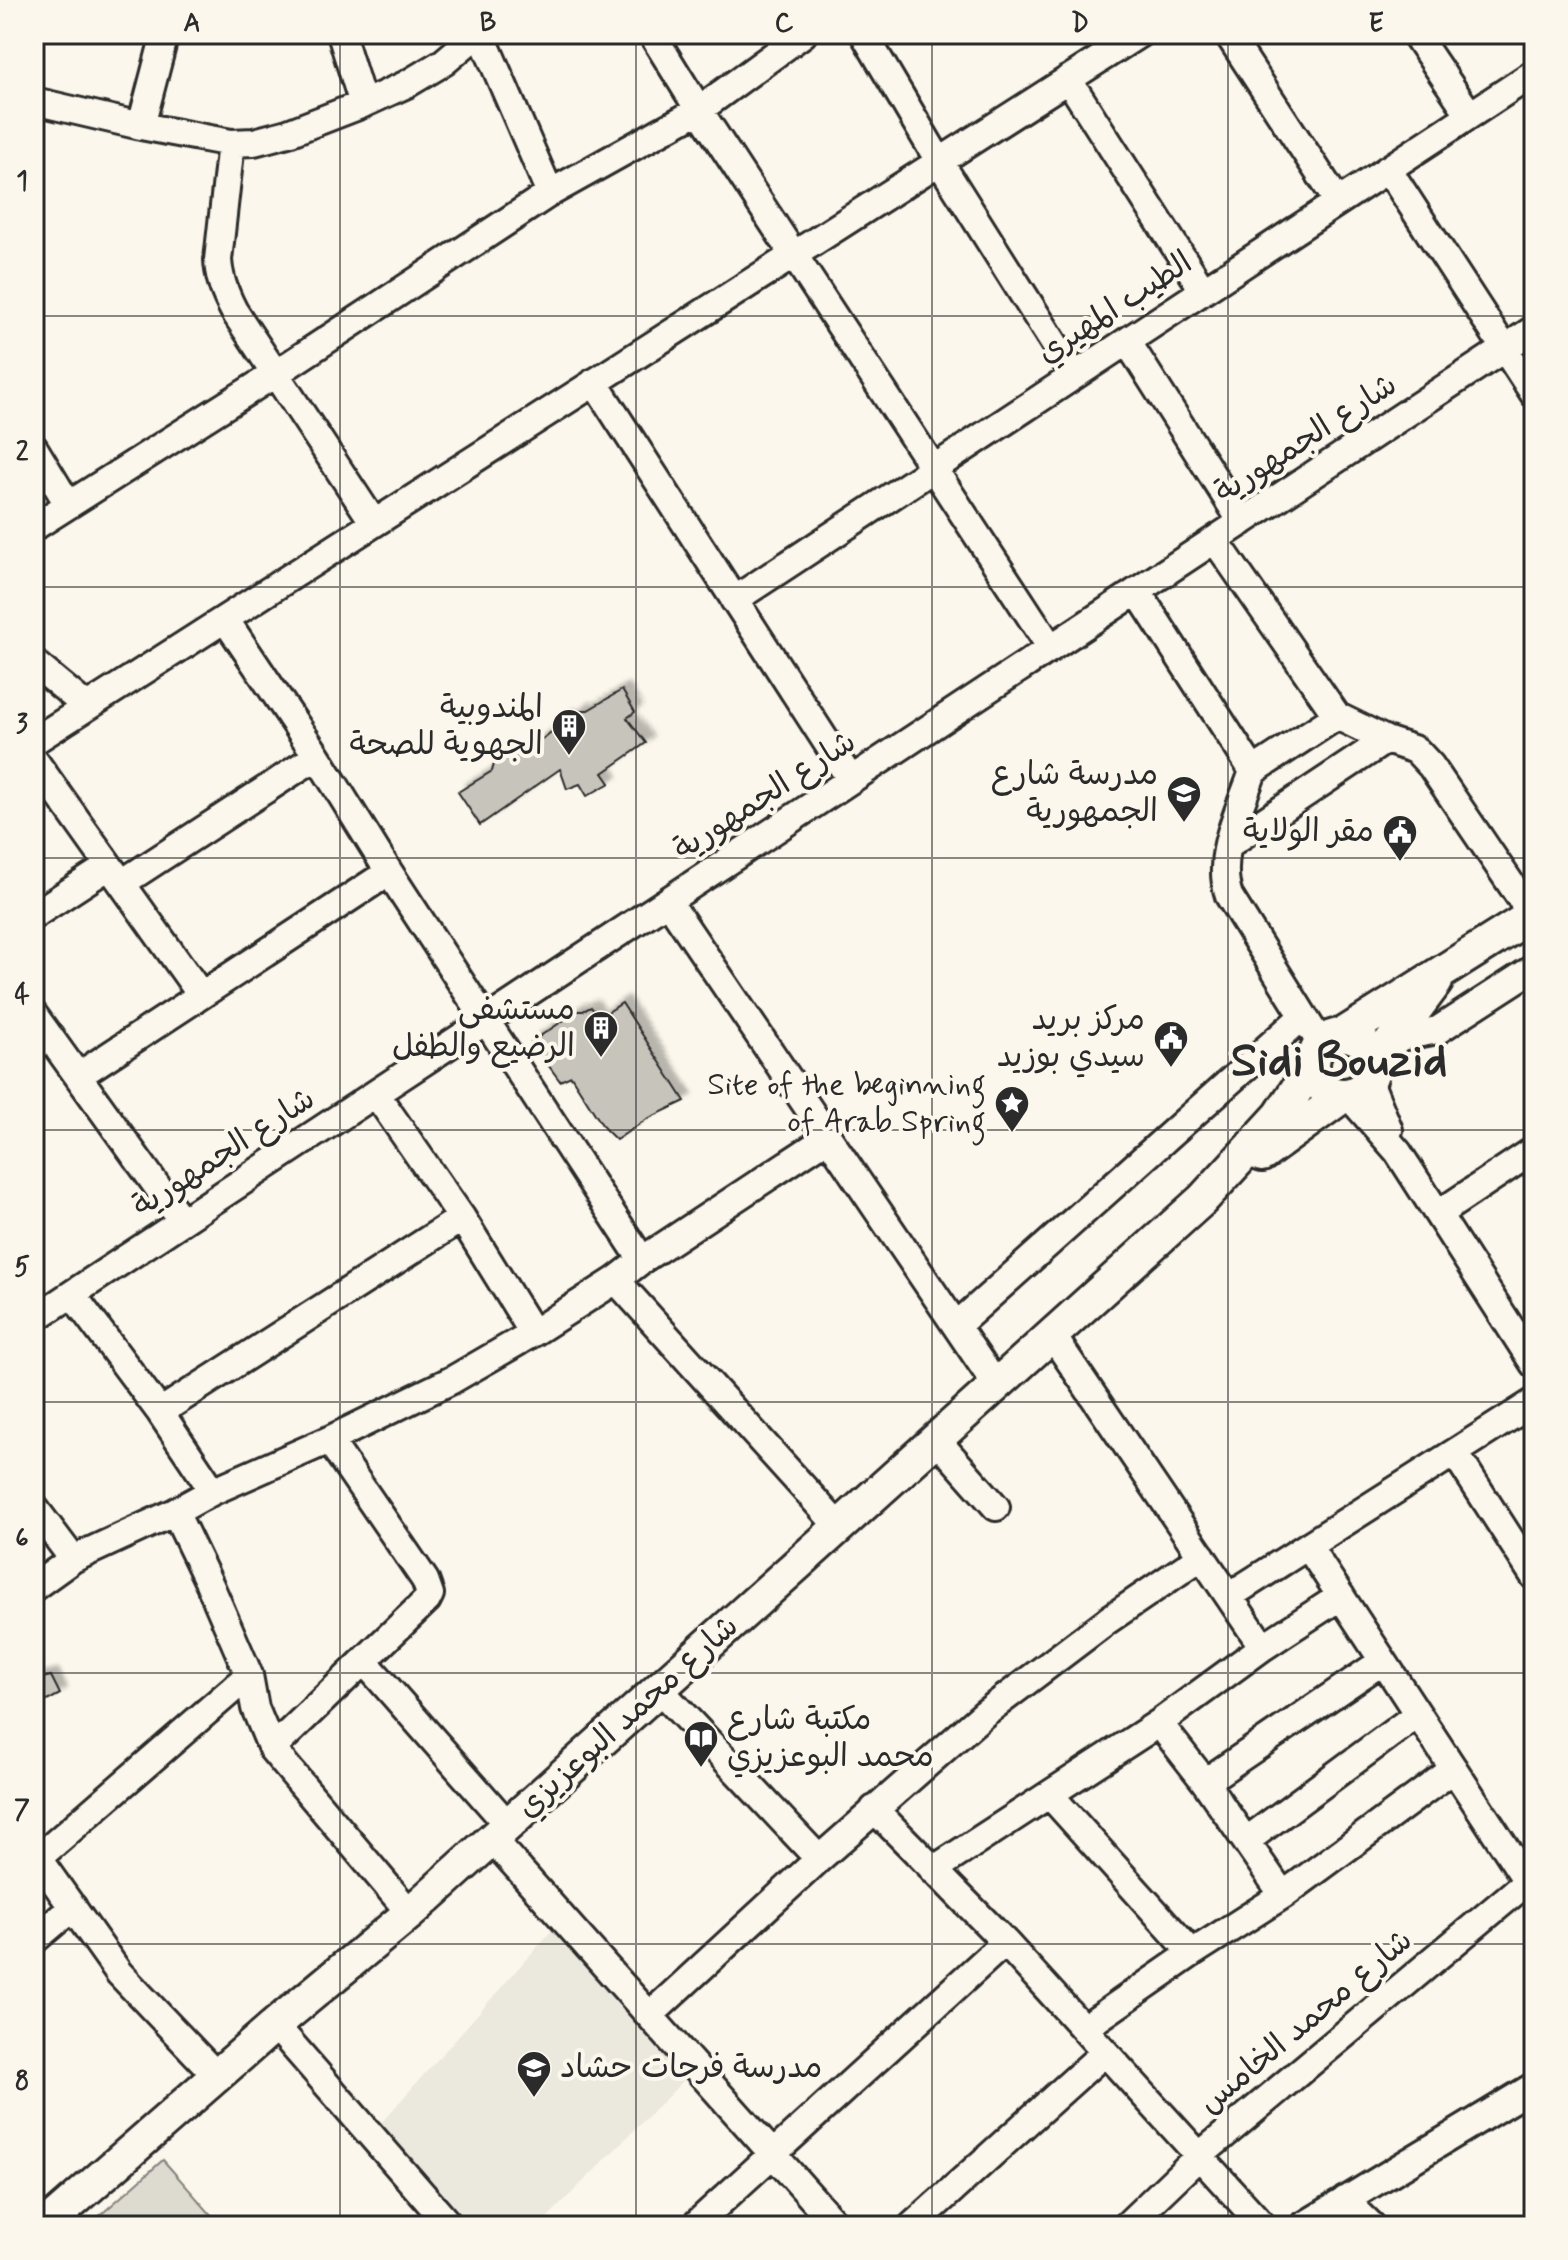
<svg xmlns="http://www.w3.org/2000/svg" width="1568" height="2260" font-family="Mynerve,'Playpen Sans Arabic',sans-serif">
<style>
.built{fill:#ebe8de}
.green{fill:#dddad0;stroke:#84827e;stroke-width:2}
.building{fill:#c7c4bc;stroke:#2b2b2b;stroke-width:2;filter:url(#shadow)}
.lines{fill:none;stroke-linecap:round;stroke-linejoin:round}
.minor-casing{stroke:#2b2b2b;stroke-width:32}
.major-casing{stroke:#2b2b2b;stroke-width:38}
.minor{stroke:#fbf7ec;stroke-width:26}
.major{stroke:#fbf7ec;stroke-width:32}
.grid{fill:none;stroke:#2b2b2b;stroke-width:2;stroke-opacity:0.55}
.labels{text-anchor:middle;dominant-baseline:central;stroke-width:8;stroke-linejoin:round;paint-order:stroke}
.street-label{font-size:32px;fill:#2b2b2b;stroke:#fbf7ec}
.poi-label{font-size:32px;fill:#2b2b2b;stroke:#fbf7ec;text-anchor:end}
.town-label{font-size:48px;font-weight:bold;fill:#2b2b2b;stroke:#fbf7ec}
.neatline{fill:none;stroke:#2b2b2b;stroke-width:3}
.grid-label{font-size:26px;text-anchor:middle;font-weight:bold;fill:#2b2b2b}
</style>
<defs>
<filter id="shadow"><feDropShadow dx="7" dy="-7" stdDeviation="2" flood-color="#0004"/></filter>
</defs>
<rect width="100%" height="100%" fill="#fbf7ec"/>
<filter id="ink" filterUnits="userSpaceOnUse"><feTurbulence type="fractalNoise" baseFrequency=".0125" numOctaves="2"/><feDisplacementMap in="SourceGraphic" scale="16" xChannelSelector="R" yChannelSelector="G"/><feConvolveMatrix kernelMatrix="1 2 1 2 8 2 1 2 1" color-interpolation-filters="sRGB"/></filter>
<g filter="url(#ink)">
<path class="built" d="M554 1928 690 2074 539 2226H472L381 2123Z"/>
<path class="green" d="M163 2160 221 2226H88Z"/>
<path class="building" d="M622 690 635 712 627 718 646 743 603 773 610 783 587 796 580 784 567 789 560 769 480 825 458 792 492 771 494 764 505 756 510 758 545 737 556 728 566 716 572 718 581 710H588Z
M622 1003 685 1101 647 1119 616 1140 604 1128 571 1076 560 1081 531 1042 578 1011H583L591 1007 599 1018Z
M51 1676 60 1694 34 1708V1680Z"/>
<g class="lines">
<g class="minor-casing">
<path id="minor" d="M341 34 363 104
M481 34 550 193
M652 34 699 110 1051 648
M864 34 939 161 1074 375
M1228 34 1338 202
M1415 34 1470 115
M1068 79 1203 290
M34 101 141 126 231 143 254 142 288 133 363 104 407 84 444 62 477 34
M141 126 165 34
M231 143 218 260C219 279 225 294 234 311L374 523
M1388 169 1534 394
M1127 341 1242 522
M594 382 851 780
M34 448 68 504
M34 527 275 374 550 193 699 110 803 34
M1215 540 1337 716 1386 740 1416 750 1431 766 1534 918
M1137 591 1253 771C1240 810 1215 855 1229 896L1321 1044
M734 600 1534 73
M225 619 317 756 389 872 642 1260
M34 663 87 707
M34 741 1139 34
M34 760 201 995
M1253 771 1337 716
M1228 845 1386 740
M122 883 317 756
M668 901 996 1385
M34 915 109 866
M34 1015 182 1221
M1395 1038 1438 1030 1534 968
M78 1076 389 872
M1369 1081 1389 1130
M376 1094 462 1218 533 1333
M1348 1095 1398 1152 1534 1364
M1438 1214 1534 1150
M616 1280 839 1527
M72 1294 160 1412 213 1491
M34 1319 1534 329
M956 1326 1303 1016
M1052 1335 1263 1647
M160 1412 462 1218
M936 1439 996 1507
M1455 1453 1534 1576
M34 1507 73 1559
M175 1512 210 1585 249 1675 255 1708 272 1749 410 1913
M1308 1546 1527 1881
M34 1587 73 1559 175 1512 213 1491 329 1440 452 1380 533 1333 616 1280 642 1260 827 1138
M1229 1596 1534 1402
M364 1661 508 1825
M659 1689 819 1859
M1159 1723 1205 1782 1283 1895
M272 1749 427 1600 430 1594 425 1580 329 1440
M1205 1782 1383 1661
M1050 1795 1192 1953
M874 1809 1005 1942 1263 2226
M492 1839 837 2226
M1246 1841 1418 1714
M34 1853 119 1973 217 2076
M38 1858 249 1675
M933 1870 1159 1723 1263 1647 1341 1596
M34 1940 73 1907
M650 2015 819 1859 985 1713 1108 1620 1202 1556
M275 2025 450 2226
M1084 2028 1192 1953 1283 1895 1454 1769
M1345 2200 1372 2226
M694 2226 1005 1942
M912 2226 1105 2052
M1126 2226 1199 2156 1534 1876
M1303 2226 1534 2086"/>
</g>
<g class="major-casing">
<path id="major" d="M1313 1065a30 30 0 1 1 60 0a30 30 0 1 1-60 0Z
M1342 1035 1534 914
M1374 1065 1436 982
M1262 1155 1343 1096
M45 2226 275 2025 410 1913 1202 1200 1280 1115 1312 1066"/>
</g>
<use href="#minor" class="minor"/>
<use href="#major" class="major"/>
</g>
</g>
<path class="grid" d="M340 34V2226M636 34V2226M932 34V2226M1228 34V2226M34 316H1534M34 587H1534M34 858H1534M34 1130H1534M34 1402H1534M34 1673H1534M34 1944H1534"/>
<defs>
<g id="building-pin" transform="scale(1.8)"><path d="M0 17L-7.5 6A9.5 9.5 0 1 1 7.5 6Z" fill="#2b2b2b" stroke="#fbf7ec"/><path d="M-4-6H4V6H1V3H-1V6H-4ZM-2.5-4.3h1.7v1.8h-1.7ZM.8-4.3h1.7v1.8H.8ZM-2.5-1h1.7V.8h-1.7ZM.8-1h1.7V.8H.8Z" fill="#fff"/></g>
<g id="school-pin" transform="scale(1.8)"><path d="M0 17L-7.5 6A9.5 9.5 0 1 1 7.5 6Z" fill="#2b2b2b" stroke="#fbf7ec"/><path d="M0-5L7-2L0 1L-7-2ZM-4 1L0 2.5L4 1V4Q0 6-4 4Z" fill="#fff"/></g>
<g id="civic-pin" transform="scale(1.8)"><path d="M0 17L-7.5 6A9.5 9.5 0 1 1 7.5 6Z" fill="#2b2b2b" stroke="#fbf7ec"/><path d="M-.6-6.5H3V-4.5H.6V-3L4-1V1h2V6H-6V1h2V-1L-.6-3ZM-1.2 2.5V6h2.4V2.5Z" fill="#fff"/></g>
<g id="sight-pin" transform="scale(1.8)"><path d="M0 17L-7.5 6A9.5 9.5 0 1 1 7.5 6Z" fill="#2b2b2b" stroke="#fbf7ec"/><path d="M0-6L1.8-2.2L6-1.7L2.9 1.2L3.7 5.4L0 3.3L-3.7 5.4L-2.9 1.2L-6-1.7L-1.8-2.2Z" fill="#fff"/></g>
<g id="library-pin" transform="scale(1.8)"><path d="M0 17L-7.5 6A9.5 9.5 0 1 1 7.5 6Z" fill="#2b2b2b" stroke="#fbf7ec"/><path d="M-6-4Q-3-5.5-.7-3.5V5Q-3 3-6 4ZM6-4Q3-5.5 .7-3.5V5Q3 3 6 4Z" fill="#fff"/></g>
</defs>
<g fill-rule="evenodd">
<use href="#building-pin" x="569" y="726"/>
<use href="#school-pin" x="1184" y="793"/>
<use href="#civic-pin" x="1400" y="832"/>
<use href="#building-pin" x="601" y="1028"/>
<use href="#civic-pin" x="1171" y="1038"/>
<use href="#sight-pin" x="1012" y="1103"/>
<use href="#library-pin" x="701" y="1738"/>
<use href="#school-pin" x="534" y="2068"/>
</g>
<g class="labels">
<g class="street-label">
<text transform="translate(1115 308) rotate(-33)">الطيب المهيري</text>
<text transform="translate(1306 439) rotate(-33)">شارع الجمهورية</text>
<text transform="translate(765 796) rotate(-33)">شارع الجمهورية</text>
<text transform="translate(224 1153) rotate(-33)">شارع الجمهورية</text>
<text transform="translate(628 1717) rotate(-42)">شارع محمد البوعزيزي</text>
<text transform="translate(1306 2022) rotate(-40)">شارع محمد الخامس</text>
</g>
<g class="poi-label">
<text x="543" y="708">المندوبية<tspan x="543" dy="37">الجهوية للصحة</tspan></text>
<text x="1158" y="775">مدرسة شارع<tspan x="1158" dy="37">الجمهورية</tspan></text>
<text x="1374" y="832">مقر الولاية</text>
<text x="575" y="1010">مستشفى<tspan x="575" dy="37">الرضيع والطفل</tspan></text>
<text x="1145" y="1020">مركز بريد<tspan x="1145" dy="37">سيدي بوزيد</tspan></text>
<text x="986" y="1085">Site of the beginning<tspan x="986" dy="37">of Arab Spring</tspan></text>
<text x="727" y="1720" text-anchor="start">مكتبة شارع<tspan x="727" dy="37">محمد البوعزيزي</tspan></text>
<text x="560" y="2068" text-anchor="start">مدرسة فرحات حشاد</text>
</g>
<g class="town-label">
<text x="1339" y="1061">Sidi Bouzid</text>
</g>
</g>
<rect width="1568" height="2260" fill="none" stroke="#fbf7ec" stroke-width="88"/>
<rect x="44" y="44" width="1480" height="2172" class="neatline"/>
<g class="grid-label">
<text x="192" y="31">A</text>
<text x="488" y="31">B</text>
<text x="784" y="31">C</text>
<text x="1080" y="31">D</text>
<text x="1376" y="31">E</text>
<text x="22" y="189">1</text>
<text x="22" y="460">2</text>
<text x="22" y="732">3</text>
<text x="22" y="1003">4</text>
<text x="22" y="1275">5</text>
<text x="22" y="1546">6</text>
<text x="22" y="1818">7</text>
<text x="22" y="2089">8</text>
</g>
</svg>
